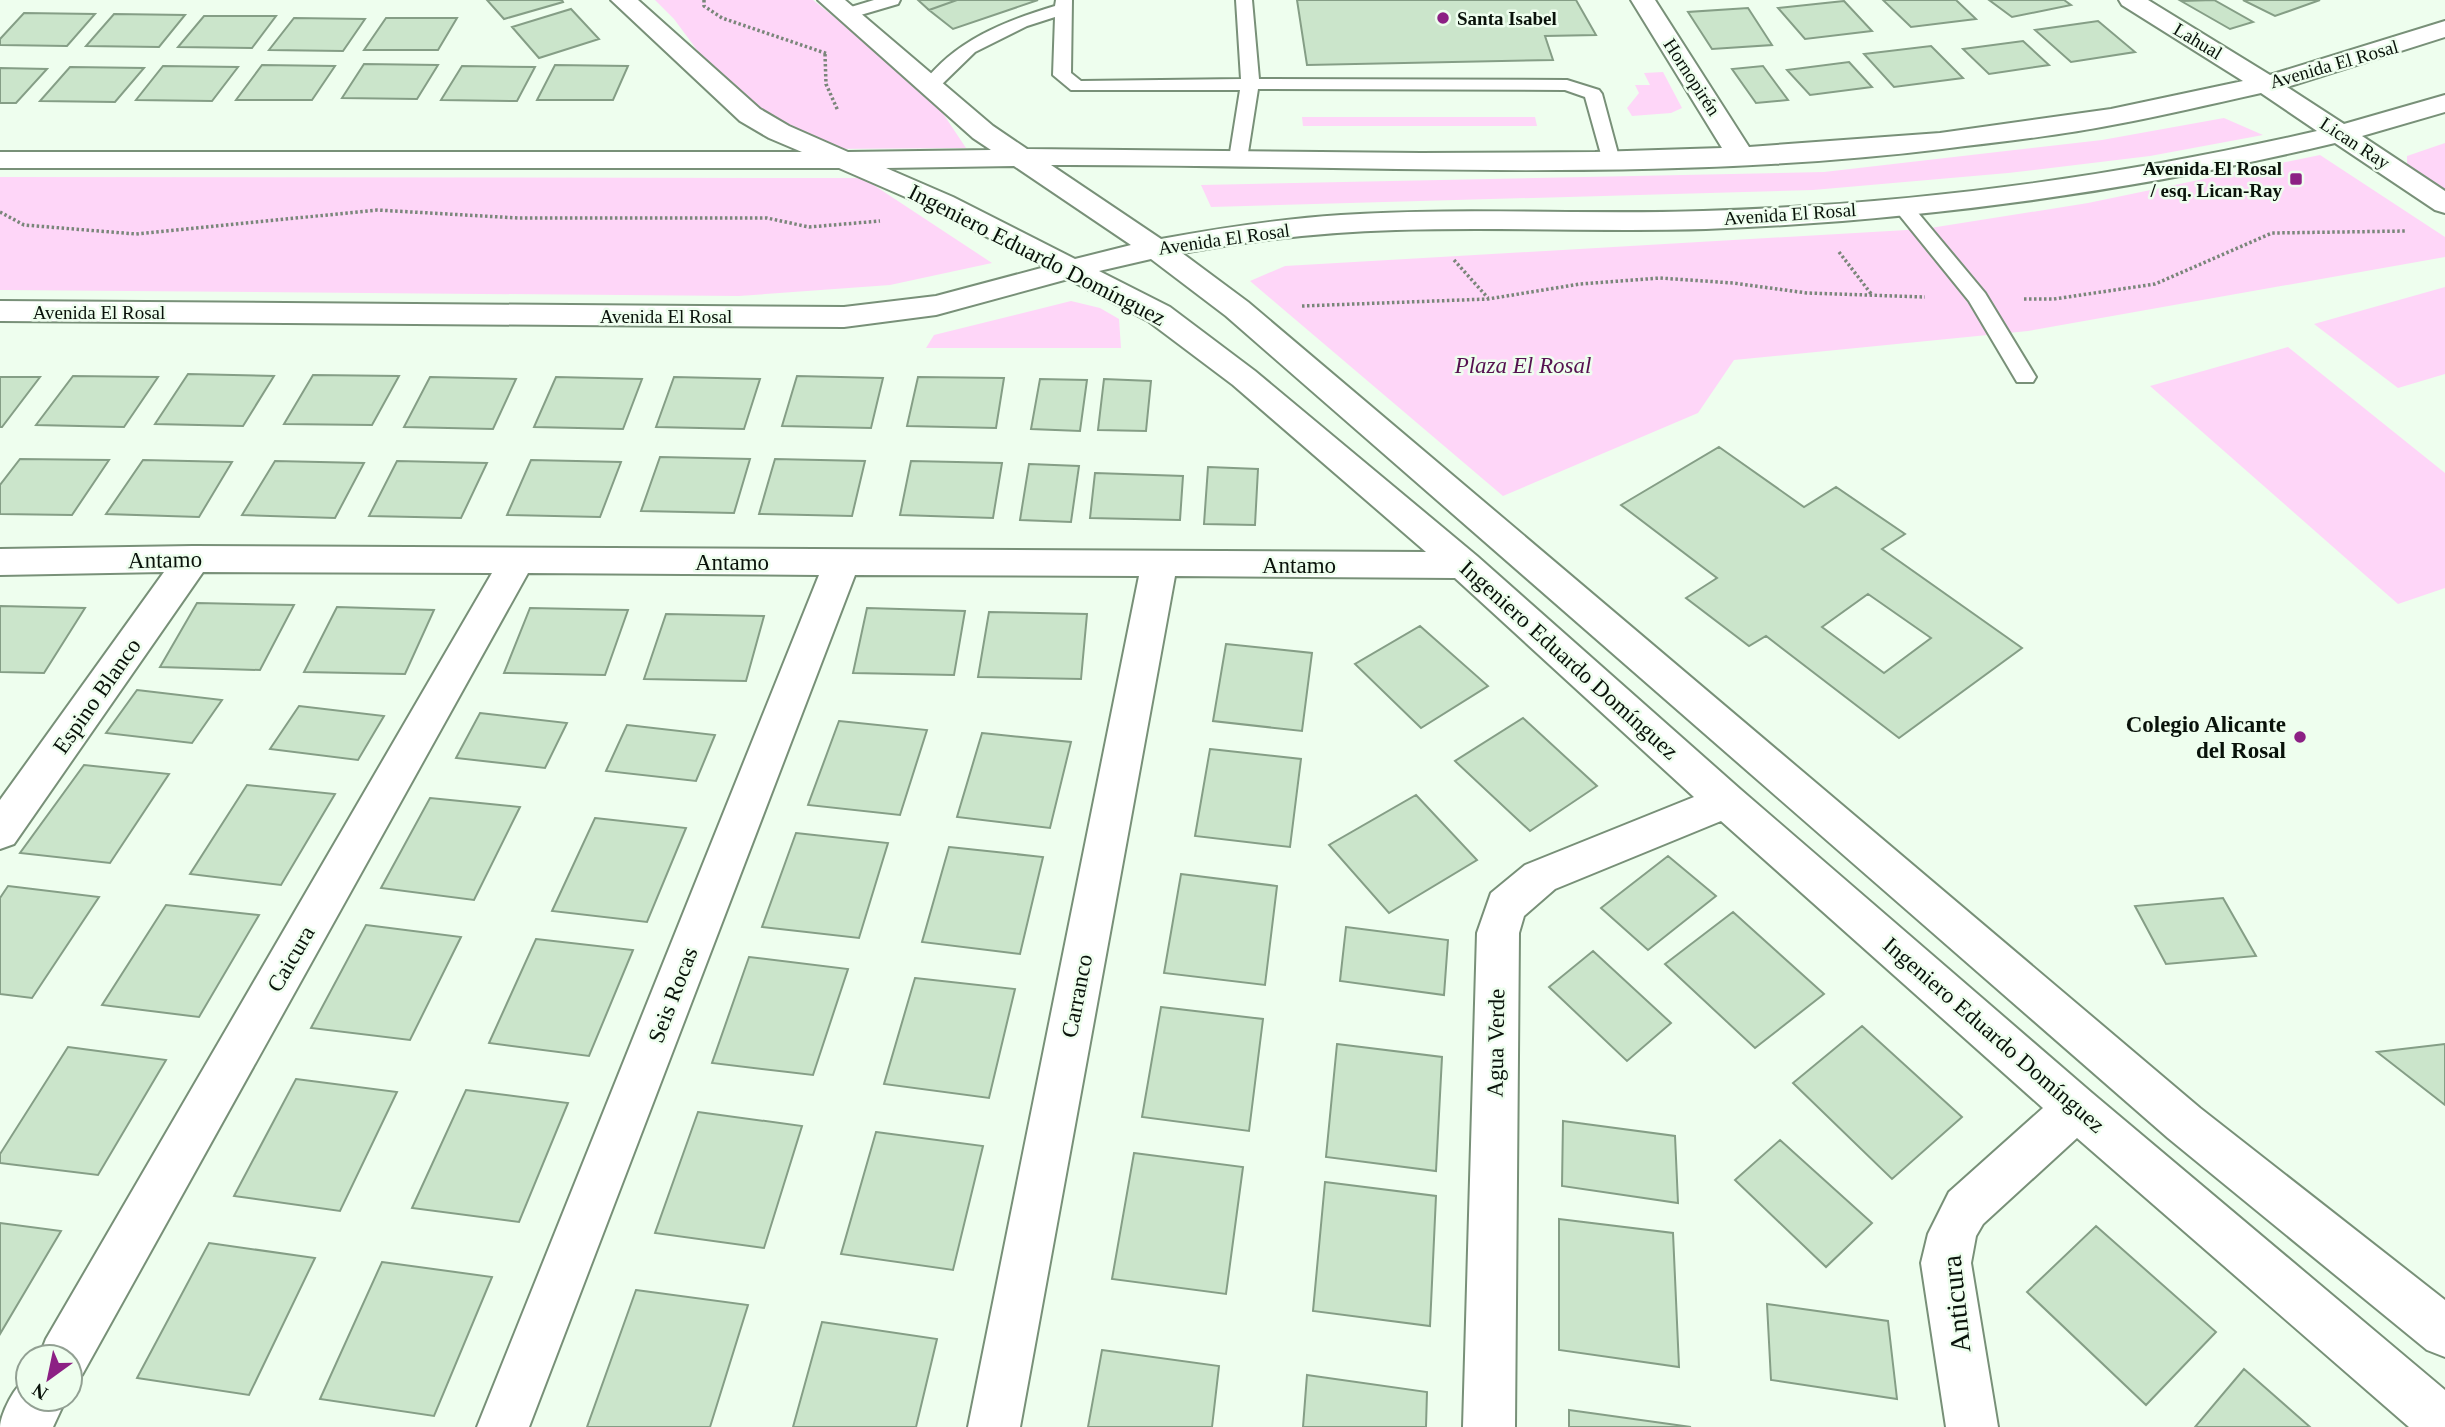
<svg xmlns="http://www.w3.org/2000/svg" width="2445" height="1427" font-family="'Times New Roman',serif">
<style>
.green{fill:#fed6f8}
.building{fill:#cbe5cb;stroke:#859e86;stroke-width:2;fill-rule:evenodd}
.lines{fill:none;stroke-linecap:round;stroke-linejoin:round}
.lane-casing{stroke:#789078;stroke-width:4}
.street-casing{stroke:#789078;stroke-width:4}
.path{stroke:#7a867a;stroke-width:3.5;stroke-dasharray:2.5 2.5;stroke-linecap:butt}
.lane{fill:#fff;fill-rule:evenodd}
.street{fill:#fff;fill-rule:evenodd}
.poi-dot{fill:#8c2084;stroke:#eefeee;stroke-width:2.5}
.labels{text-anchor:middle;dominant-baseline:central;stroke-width:5;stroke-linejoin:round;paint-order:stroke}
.far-poi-label{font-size:19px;font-weight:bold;fill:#09120a;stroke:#eefeee;text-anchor:start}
.far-street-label{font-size:19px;fill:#09120a;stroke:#eefeee}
.street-label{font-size:23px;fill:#09120a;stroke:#eefeee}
.park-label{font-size:23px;font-style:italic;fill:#551150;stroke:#eefeee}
.poi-label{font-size:23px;font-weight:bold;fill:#09120a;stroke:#eefeee;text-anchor:end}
.near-street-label{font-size:28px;fill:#09120a;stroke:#eefeee}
</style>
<rect width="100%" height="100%" fill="#eefeee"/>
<path class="green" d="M655 0H813L930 94 966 148 821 149 723 85 674 19Z
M1663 72 1682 108 1671 113 1632 116 1627 108 1639 93 1635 85H1650L1644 73Z
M1302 117H1535L1537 126H1303Z
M2224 118 2263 135 2150 156 2008 173 1813 190 1211 207 1201 185 1824 172 2102 140Z
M2445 143V192L2407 165V156Z
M2320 155 2445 237V257L2028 331 1734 360 1698 413 1503 496 1250 281 1285 266 1924 229 2088 203Z
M0 177 863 178 992 263 890 285 739 296 0 290Z
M2445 287V374L2398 388 2314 324Z
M1071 301 1100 308 1119 319 1121 348H926L934 335Z
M2288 347 2445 473V588L2398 604 2150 386Z"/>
<path class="building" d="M487 0H562L563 2 504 19Z
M918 0H957L929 10Z
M957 0H1038L953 29 929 10Z
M1297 0H1576L1596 35 1545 36 1553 60 1307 65Z
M1883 0H1956L1976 19 1911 27Z
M1989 0H2064L2071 5 2012 17Z
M2214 0 2253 22 2230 29 2181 1Z
M2243 0H2320L2275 16Z
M1844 1 1872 31 1805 39 1778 8Z
M1748 8 1772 45 1712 49 1688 12Z
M571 9 599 39 539 58 512 27Z
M24 13 95 14 67 46 0 45V39Z
M114 14 185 15 159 47 86 46Z
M204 16H276L252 48 178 47Z
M294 18 365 19 343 51 269 50Z
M386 18H457L438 50H364Z
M2098 21 2135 52 2071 62 2035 30Z
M2023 41 2049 65 1989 74 1963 49Z
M1931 46 1963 78 1894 87 1864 54Z
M1849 62 1872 87 1810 95 1787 70Z
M364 64 438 65 417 99 342 98Z
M262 65 335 66 312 100H236Z
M555 65 628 66 613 100H537Z
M163 66 238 67 212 101 136 100Z
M462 66 535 67 517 101 441 100Z
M1763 66 1788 100 1756 103 1732 69Z
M70 67 144 68 115 102 40 101Z
M0 68 47 69 16 103H0Z
M188 374 274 376 243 426 155 424Z
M313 375 399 376 372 425 284 424Z
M73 376 158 377 124 427 36 425Z
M797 376 883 378 871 428 782 426Z
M0 377H40L2 427H0Z
M430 377 516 379 493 429 404 427Z
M556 377 642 379 623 429 534 427Z
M674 377 760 379 744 429 656 427Z
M918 377 1004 378 996 428 907 426Z
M1040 379 1087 380 1080 431 1031 429Z
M1104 379 1151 381 1146 431 1098 430Z
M1719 447 1804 507 1836 487 1905 534 1882 549 2022 648 1899 738 1766 636 1749 646 1686 598 1717 578 1621 505ZM1868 594 1931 638 1884 673 1822 627Z
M660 457 750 459 734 513 641 511Z
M20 459 109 460 72 515 0 514V485Z
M775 459 865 461 852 516 759 514Z
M143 460 232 462 199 517 106 514Z
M531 460 621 462 600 517 507 515Z
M275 461 364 463 335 518 242 515Z
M397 461 487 463 461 518 369 516Z
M911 461 1002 463 993 518 900 515Z
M1029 464 1079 466 1071 522 1020 520Z
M1208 467 1258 469 1255 525 1204 524Z
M1095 473 1183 476 1180 520 1090 518Z
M197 603 294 605 260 670 160 667Z
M0 606 85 608 44 673 0 672Z
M337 607 434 610 405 674 304 672Z
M530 608 628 610 605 675 504 673Z
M867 608 965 611 954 675 853 673Z
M989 612 1087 614 1081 679 978 677Z
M666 614 764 616 746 681 644 679Z
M1420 626 1488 686 1421 728 1355 664Z
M1226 644 1312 653 1302 731 1213 721Z
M137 690 222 700 192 743 106 733Z
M299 706 384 716 358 760 270 749Z
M480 713 567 723 545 768 456 758Z
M1523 718 1597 786 1530 831 1455 761Z
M839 721 927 730 900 815 808 805Z
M627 725 715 735 696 781 606 771Z
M982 733 1071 742 1050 828 957 817Z
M1210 749 1301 759 1290 847 1195 836Z
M84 765 169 774 110 863 20 853Z
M247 785 335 794 281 885 190 874Z
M1416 795 1477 860 1389 913 1329 845Z
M430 798 520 807 474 900 381 888Z
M595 818 686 828 647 922 552 911Z
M796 833 888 843 859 938 762 927Z
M949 847 1043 857 1020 954 922 942Z
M1668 856 1716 896 1648 950 1601 908Z
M1181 874 1277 886 1265 985 1164 973Z
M8 886 99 897 32 998 0 994V898Z
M2223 898 2256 956 2166 964 2135 906Z
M166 905 259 915 199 1017 102 1005Z
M1733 912 1824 994 1755 1048 1665 964Z
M366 925 461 937 410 1040 311 1028Z
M1346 927 1448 940 1444 995 1340 981Z
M536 939 633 950 589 1056 489 1043Z
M1593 951 1671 1023 1627 1061 1549 987Z
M749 957 848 969 813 1075 712 1063Z
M915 978 1015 989 989 1098 884 1084Z
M1161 1007 1263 1019 1249 1131 1142 1117Z
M1862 1026 1962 1117 1892 1179 1793 1083Z
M1337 1044 1442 1057 1436 1171 1326 1157Z
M2445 1044V1105L2377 1052Z
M68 1047 166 1060 98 1175 0 1163V1154Z
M296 1079 397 1092 340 1211 234 1196Z
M466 1090 568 1103 519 1222 412 1208Z
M698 1112 802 1126 764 1248 655 1233Z
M1563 1121 1675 1136 1678 1203 1562 1186Z
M876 1132 983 1146 953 1270 841 1254Z
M1780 1140 1872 1223 1826 1267 1735 1180Z
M1134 1153 1243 1167 1226 1294 1112 1279Z
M1325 1182 1436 1196 1430 1326 1313 1311Z
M1559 1219 1673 1233 1679 1367 1559 1350Z
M0 1223 61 1231 0 1334Z
M2096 1226 2216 1332 2146 1405 2027 1292Z
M209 1243 315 1258 249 1395 137 1378Z
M382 1262 492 1277 434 1416 320 1399Z
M636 1290 748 1305 710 1427H587Z
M1767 1304 1888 1321 1897 1399 1771 1380Z
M822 1322 937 1339 916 1427H793Z
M1102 1350 1219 1366 1212 1427H1088Z
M2244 1369 2310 1427H2195Z
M1307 1375 1427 1392 1426 1427H1303Z
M1569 1410 1691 1427H1569Z"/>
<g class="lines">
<g class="lane-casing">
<path id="lane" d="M874 0H900L898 4 847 19 838 14 841 10Z
M1056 0H1072L1071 73 1081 81 1241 79 1236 0H1252L1259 79 1567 80 1599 90 1602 94 1620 161 1618 165H1604L1585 97 1565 90 1258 89 1247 159 1238 165 1231 163 1229 159 1240 90H1071L1053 75 1055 17 1027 26 975 52 937 89 931 90 922 85C954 41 1005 21 1055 6Z
M1902 200 1909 202 1985 293 2036 377 2033 382H2017L1969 301 1892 206Z"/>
</g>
<g class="street-casing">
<path id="street" d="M611 0H638L760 109 789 126 848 152 991 150 973 138 818 0H845L993 126 1027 149 1421 153 1595 152 1722 148 1631 0H1655L1749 147 1940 133 2111 109 2243 81 2122 5 2119 0H2148L2270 75 2445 21V37L2287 87 2344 124 2445 95V112L2362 136 2445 191V213L2435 210 2335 143C2130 192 1917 221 1706 229 1602 232 1499 227 1396 230 1324 232 1253 240 1182 253L1248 302 2200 1108 2445 1300V1357L2427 1350 2168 1138 1226 316 1151 259 1099 271 1170 307 1255 371 1477 556 1740 789 2092 1093 2445 1390V1427H2409L2077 1138 1983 1224 1976 1236 1971 1263 1998 1427H1946L1921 1263 1928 1234 1949 1192 2043 1108 1721 821 1555 889 1524 916 1519 933 1515 1427H1463L1477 933 1491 893 1525 865 1694 797 1455 578 1175 576 1020 1427H968L1139 576 855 575 529 1427H477L819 575 528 573 82 1375 70 1380V1357H39L46 1339 492 573 203 572 14 844 0 849V800L164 572 0 575V549L193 546 1426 552 1233 385 1148 321 1068 279 936 315 844 327 0 321V301L844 307 936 296 1045 267 933 209 839 168H0V152H802L769 138 740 121ZM2261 93 2317 131C2117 177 1909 205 1703 211 1583 215 1461 207 1341 215 1280 219 1221 228 1161 239L1051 165C1348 164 1647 185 1942 149 1999 142 2056 136 2112 125 2162 116 2211 104 2261 93ZM1014 166 1131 245 1075 259 953 197 886 168Z
M28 1378V1399H66L53 1427H0C1 1413 15 1384 28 1378Z"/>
</g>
<path class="path" d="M704 0V6L722 18 828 54
M825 54 826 84 838 111
M0 212 24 225 136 234 377 210 518 218H767L809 227 880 221
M1839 252 1872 295
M1454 260 1488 298
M2024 299H2054L2155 284 2272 233 2407 231
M1302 306 1488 299 1580 284 1660 278 1733 283 1807 293 1925 297"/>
<use href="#lane" class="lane"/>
<use href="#street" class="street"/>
</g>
<g class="poi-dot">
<circle cx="1443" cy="18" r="7"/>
<rect x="2289" y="172" width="14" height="14" rx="3.5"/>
<circle cx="2300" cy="737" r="7"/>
</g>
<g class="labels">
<g class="far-poi-label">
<text x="1457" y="18">Santa Isabel</text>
<text x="2282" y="168" text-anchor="end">Avenida El Rosal<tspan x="2282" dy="22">/ esq. Lican-Ray</tspan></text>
</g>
<g class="far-street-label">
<text transform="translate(2198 41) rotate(31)">Lahual</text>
<text transform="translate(2334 64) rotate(-16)">Avenida El Rosal</text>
<text transform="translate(1692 77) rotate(57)">Hornopirén</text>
<text transform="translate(2355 143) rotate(33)">Lican Ray</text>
<text transform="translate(1790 214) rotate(-4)">Avenida El Rosal</text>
<text transform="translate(1224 239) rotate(-8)">Avenida El Rosal</text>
<text x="99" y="312">Avenida El Rosal</text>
<text x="666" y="316">Avenida El Rosal</text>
</g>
<g class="street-label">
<text transform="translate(1037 255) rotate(27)">Ingeniero Eduardo Domínguez</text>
<text transform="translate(165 560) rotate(-1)">Antamo</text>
<text x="732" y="562">Antamo</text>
<text x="1299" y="565">Antamo</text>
<text transform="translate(1569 660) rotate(42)">Ingeniero Eduardo Domínguez</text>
<text transform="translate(97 696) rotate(-55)">Espino Blanco</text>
<text transform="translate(291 959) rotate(-60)">Caicura</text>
<text transform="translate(673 995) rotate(-69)">Seis Rocas</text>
<text transform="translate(1077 996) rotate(-79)">Carranco</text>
<text transform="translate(1994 1035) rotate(41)">Ingeniero Eduardo Domínguez</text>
<text transform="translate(1496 1043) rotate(-89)">Agua Verde</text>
</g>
<g class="park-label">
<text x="1523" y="365">Plaza El Rosal</text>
</g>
<g class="poi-label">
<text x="2286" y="724">Colegio Alicante<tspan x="2286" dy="26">del Rosal</tspan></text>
</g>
<g class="near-street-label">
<text transform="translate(1956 1304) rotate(-96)">Anticura</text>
</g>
</g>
<g transform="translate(49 1378) rotate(213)"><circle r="33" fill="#eefeee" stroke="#92a093" stroke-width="2"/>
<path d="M0-5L12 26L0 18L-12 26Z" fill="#8c2084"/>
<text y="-10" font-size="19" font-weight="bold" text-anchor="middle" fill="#09120a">N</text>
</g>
</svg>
